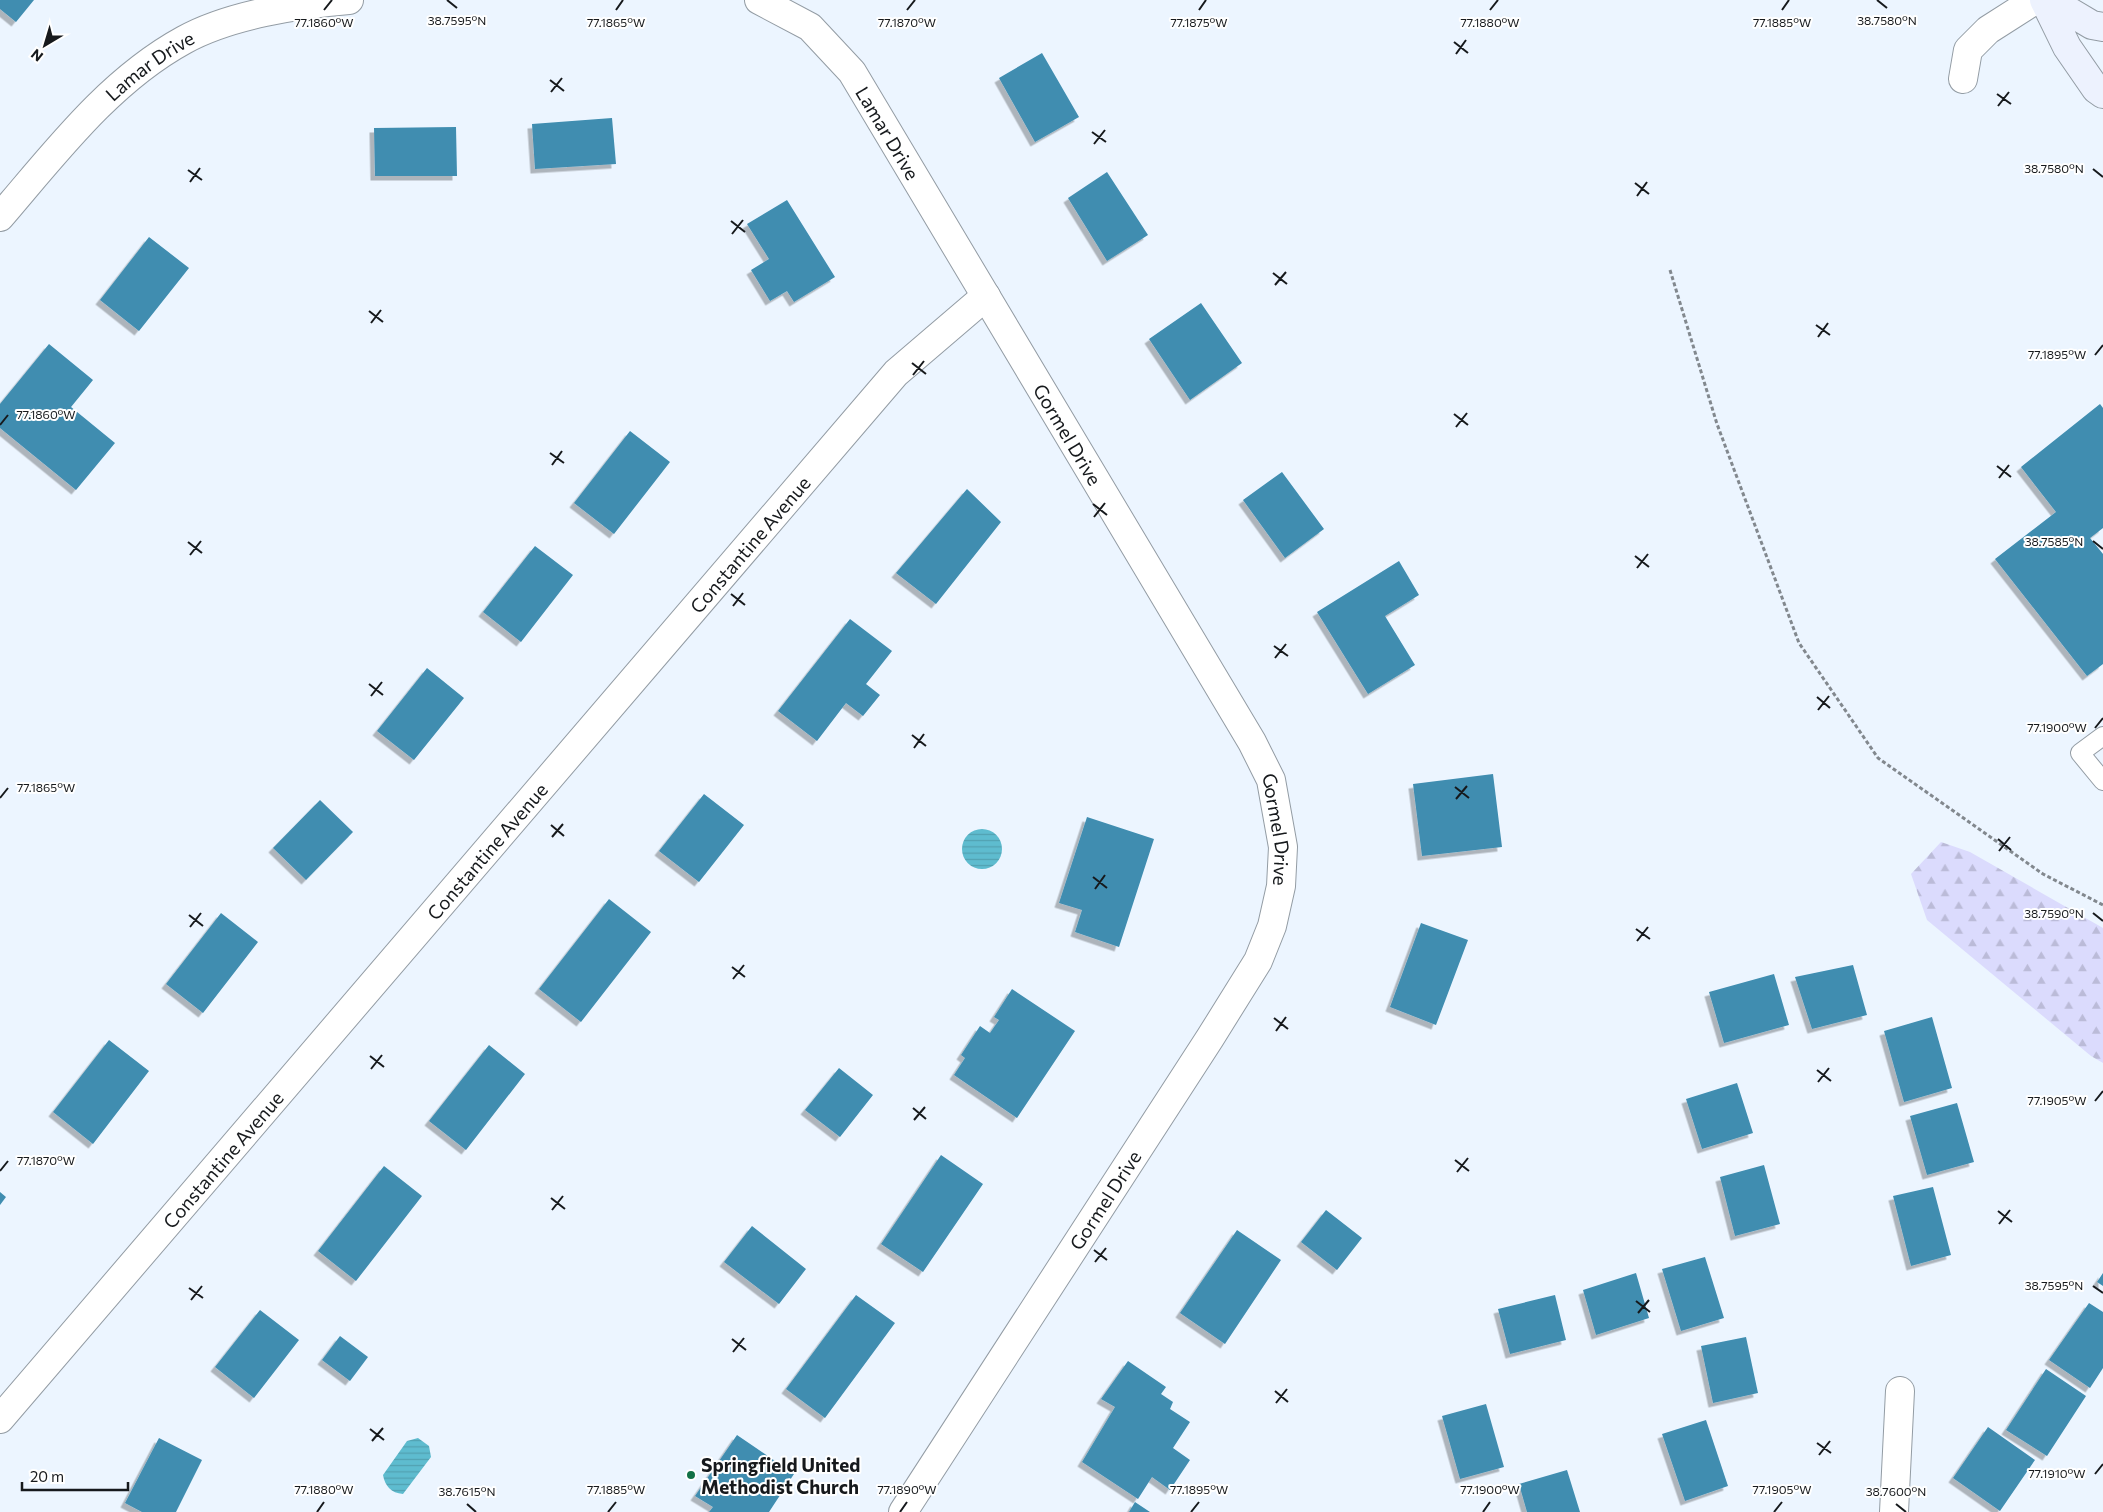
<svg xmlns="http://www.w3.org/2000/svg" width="2103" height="1512" font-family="Commissioner,sans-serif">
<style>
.forest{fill:url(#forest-firs)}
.water{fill:url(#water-rules)}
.building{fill:#3f8db0;filter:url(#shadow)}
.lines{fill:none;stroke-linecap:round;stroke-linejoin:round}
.lane-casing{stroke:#939ca4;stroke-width:20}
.street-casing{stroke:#939ca4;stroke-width:30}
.secondary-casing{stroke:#939ca4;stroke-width:30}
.path{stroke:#82888e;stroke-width:3;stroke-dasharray:4 2.5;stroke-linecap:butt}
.lane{stroke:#fff;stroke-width:18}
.street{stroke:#fff;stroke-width:28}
.secondary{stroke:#edf2fe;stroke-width:28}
.ticks{fill:none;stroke:#16191c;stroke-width:2}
.poi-dot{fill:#127146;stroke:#fff;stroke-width:2}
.labels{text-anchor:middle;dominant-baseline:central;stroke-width:4;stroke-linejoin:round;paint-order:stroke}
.street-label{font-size:19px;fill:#16191c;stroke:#fff}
.poi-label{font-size:19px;font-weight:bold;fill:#16191c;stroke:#fff;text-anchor:start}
.ticks-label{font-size:12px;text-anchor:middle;fill:#16191c;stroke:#fff;stroke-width:4;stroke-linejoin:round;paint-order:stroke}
</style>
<defs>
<pattern id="forest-firs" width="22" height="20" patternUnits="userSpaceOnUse" patternTransform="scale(1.25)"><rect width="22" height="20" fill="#dbdbfd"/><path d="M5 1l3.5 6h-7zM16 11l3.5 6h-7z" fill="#bbbbd8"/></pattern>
<pattern id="water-rules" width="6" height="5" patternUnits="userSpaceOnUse" patternTransform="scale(1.25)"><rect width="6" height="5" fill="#5ebccf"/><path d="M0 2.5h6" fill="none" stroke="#51a1b1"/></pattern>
<filter id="shadow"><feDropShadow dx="-4.5" dy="4.5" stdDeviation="0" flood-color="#0004"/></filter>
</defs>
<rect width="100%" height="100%" fill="#ecf5ff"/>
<path class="forest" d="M1941 842 1970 852 2103 928V1063L2091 1056 1927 920 1911 874Z"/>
<path class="water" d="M962 849a20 20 0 1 1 40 0a20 20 0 1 1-40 0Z
M418 1438 429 1446 431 1457 403 1494C391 1493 385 1486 383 1475L407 1441Z"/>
<path class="building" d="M0 0H34L16 22 0 9Z
M1042 53 1079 117 1035 142 999 78Z
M612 118 616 164 535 169 532 124Z
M456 127 457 176H375L374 128Z
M1107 172 1148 235 1107 261 1068 198Z
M787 200 835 277 794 302 787 291 770 301 751 270 769 259 747 224Z
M149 237 189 268 139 331 100 300Z
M1201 303 1242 363 1190 400 1149 339Z
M49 344 93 380 71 407 115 443 76 490 0 428V404Z
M2100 404 2103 408V528L2090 538 2103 554V664L2087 676 1995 559 2056 512 2021 467Z
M630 431 670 462 614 534 574 503Z
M1282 472 1324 529 1285 558 1243 500Z
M967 489 1001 522 936 604 896 573Z
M535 546 573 575 521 642 483 612Z
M1399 561 1419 595 1385 616 1415 665 1368 694 1317 612Z
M850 619 892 651 866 684 880 695 863 716 846 703 817 741 778 711Z
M427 668 464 698 414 760 377 731Z
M1493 774 1502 847 1422 856 1413 784Z
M704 794 744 825 699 882 659 851Z
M320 800 353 832 306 880 273 848Z
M1087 817 1154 839 1119 947 1075 932 1082 910 1059 903Z
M609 899 651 932 581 1022 539 989Z
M221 913 258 942 203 1013 166 984Z
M1421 923 1468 940 1436 1025 1390 1007Z
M1853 965 1867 1015 1812 1029 1795 977Z
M1774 974 1789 1025 1724 1043 1709 992Z
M1012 989 1075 1031 1017 1118 954 1075 965 1058 961 1055 980 1026 990 1033 999 1020 994 1017Z
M1932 1017 1952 1088 1904 1102 1884 1031Z
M109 1040 149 1071 93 1144 53 1112Z
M489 1045 525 1074 466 1150 429 1121Z
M839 1068 873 1095 840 1137 805 1110Z
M1737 1083 1753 1133 1702 1149 1686 1099Z
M1957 1103 1974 1162 1927 1175 1910 1116Z
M941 1155 983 1184 923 1272 881 1244Z
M1764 1165 1780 1224 1735 1236 1720 1177Z
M384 1166 422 1196 356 1281 318 1251Z
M1933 1187 1951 1255 1911 1266 1893 1196Z
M0 1192 6 1197 0 1205Z
M1326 1210 1362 1238 1337 1270 1301 1242Z
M752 1226 806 1269 779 1304 724 1262Z
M1237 1230 1281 1260 1225 1344 1180 1313Z
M1705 1257 1724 1318 1681 1331 1662 1269Z
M1636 1273 1649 1318 1596 1335 1583 1290Z
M2103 1273V1286L2097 1282Z
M856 1295 895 1323 825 1418 786 1389Z
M1555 1295 1566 1340 1510 1354 1498 1309Z
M2089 1303 2103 1312V1368L2090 1388 2049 1360Z
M260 1310 299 1340 254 1398 215 1367Z
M340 1336 368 1357 350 1381 322 1360Z
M1746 1337 1758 1393 1713 1403 1701 1346Z
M1128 1361 1166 1387 1161 1394 1173 1402 1170 1409 1190 1422 1173 1448 1190 1460 1170 1490 1152 1477 1138 1499 1082 1462 1115 1407 1101 1399Z
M2046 1369 2086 1396 2047 1456 2006 1430Z
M1486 1404 1504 1467 1460 1479 1442 1416Z
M1706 1420 1728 1486 1685 1501 1662 1434Z
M1988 1427 2035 1460 2000 1511 1953 1478Z
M737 1435 794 1474 769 1512H709L713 1507 695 1496Z
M159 1438 202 1460 176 1512H142L125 1503Z
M1567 1470 1580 1512H1527L1519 1484Z
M1135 1502 1150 1512H1129Z"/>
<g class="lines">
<g class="lane-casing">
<path id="lane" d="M2103 736 2080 753 2103 781"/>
</g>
<g class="street-casing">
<g id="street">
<path id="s1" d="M759 0 810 27 852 72 1252 742 1271 780 1283 847 1281 886 1272 926 1258 961 1210 1038 903 1512"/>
<path d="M1963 79 1968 50 1988 30 2035 0"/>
<path id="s2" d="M0 217C55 153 109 81 184 40 229 15 299 4 349 0"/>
<path id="s3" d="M0 1419 896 373 986 296"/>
<path d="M1894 1512 1900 1391"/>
</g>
</g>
<g class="secondary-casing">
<path id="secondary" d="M2044 0 2067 47 2096 89 2103 94
M2050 0 2092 25 2103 27"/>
</g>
<path class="path" d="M1670 270 1717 424 1799 643 1878 758 2043 874 2103 905"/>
<use href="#lane" class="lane"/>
<use href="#street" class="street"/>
<use href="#secondary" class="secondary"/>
</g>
<path class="ticks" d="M447 0 457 8M1877 0 1887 8M324 10 332 0M616 10 623 0M907 10 915 0M1199 10 1206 0M1490 10 1498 0M1782 10 1789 0M1454 42 1468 53M1456 54 1466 40M550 80 564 91M551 92 562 78M1997 94 2011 104M1998 106 2009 92M1092 132 1106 142M1094 144 1105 130M2093 169 2103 177M188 170 202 180M190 182 200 168M1635 183 1649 194M1637 196 1647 182M731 221 745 232M732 234 743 220M1273 273 1287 284M1275 285 1286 272M369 311 383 322M371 323 381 310M1816 325 1830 335M1818 337 1828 323M2095 355 2103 345M912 363 926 374M913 375 924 361M1454 414 1468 425M0 425 8 415M1456 427 1467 413M550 453 564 463M552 465 562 451M1997 466 2011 477M1999 478 2009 465M1093 504 1107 515M1094 517 1105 503M2093 541 2103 549M188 542 202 553M190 555 201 541M1635 556 1649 567M1637 568 1648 554M731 594 745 605M733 606 743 593M1274 646 1288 656M1275 658 1286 644M369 684 383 695M371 696 382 682M1817 697 1830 708M1818 710 1829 696M2095 728 2103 718M912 735 926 746M914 748 924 734M1455 787 1469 798M0 798 8 788M1456 799 1467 786M551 825 564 836M552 837 563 824M1998 839 2011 850M1999 851 2010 837M1093 877 1107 888M1095 889 1105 875M2093 913 2103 921M189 915 203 926M190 927 201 913M1636 929 1650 939M1637 941 1648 927M732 967 745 977M733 979 744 965M1274 1018 1288 1029M1276 1031 1286 1017M370 1056 384 1067M371 1069 382 1055M1817 1070 1831 1081M1818 1082 1829 1068M2095 1101 2103 1091M913 1108 926 1119M914 1120 925 1107M1455 1160 1469 1171M0 1171 8 1161M1457 1172 1468 1158M551 1198 565 1209M552 1210 563 1196M1998 1211 2012 1222M1999 1224 2010 1210M1094 1250 1107 1260M1095 1262 1106 1248M2093 1286 2103 1293M189 1288 203 1298M191 1300 202 1286M1636 1301 1650 1312M1638 1313 1649 1300M732 1339 746 1350M733 1352 744 1338M1275 1391 1288 1402M1276 1403 1287 1389M370 1429 384 1440M372 1441 383 1428M1817 1443 1831 1453M1819 1455 1830 1441M2095 1474 2103 1464M467 1504 476 1512M1896 1504 1906 1512M317 1512 324 1502M608 1512 616 1502M900 1512 907 1502M1191 1512 1199 1502M1483 1512 1490 1502M1774 1512 1782 1502"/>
<circle class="poi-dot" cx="691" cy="1475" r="5"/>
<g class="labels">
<g class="street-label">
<text stroke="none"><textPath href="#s2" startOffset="214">Lamar Drive</textPath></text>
<text stroke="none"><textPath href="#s1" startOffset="190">Lamar Drive</textPath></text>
<text stroke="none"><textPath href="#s1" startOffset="541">Gormel Drive</textPath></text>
<text stroke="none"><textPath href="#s3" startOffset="1152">Constantine Avenue</textPath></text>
<text stroke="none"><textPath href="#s1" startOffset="992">Gormel Drive</textPath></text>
<text stroke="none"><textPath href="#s3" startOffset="748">Constantine Avenue</textPath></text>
<text stroke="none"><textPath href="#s3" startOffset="342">Constantine Avenue</textPath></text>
<text transform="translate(1105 1200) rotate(-57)">Gormel Drive</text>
</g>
<g class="poi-label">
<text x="701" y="1464">Springfield United<tspan x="701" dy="22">Methodist Church</tspan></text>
</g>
</g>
<g class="ticks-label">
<text x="1887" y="25">38.7580°N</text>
<text x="457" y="25">38.7595°N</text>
<text x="324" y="27">77.1860°W</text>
<text x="616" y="27">77.1865°W</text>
<text x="907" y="27">77.1870°W</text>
<text x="1199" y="27">77.1875°W</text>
<text x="1490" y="27">77.1880°W</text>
<text x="1782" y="27">77.1885°W</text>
<text x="2054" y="173">38.7580°N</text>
<text x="2057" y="359">77.1895°W</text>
<text x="46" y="419">77.1860°W</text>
<text x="2054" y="546">38.7585°N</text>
<text x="2057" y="732">77.1900°W</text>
<text x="46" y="792">77.1865°W</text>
<text x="2054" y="918">38.7590°N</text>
<text x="2057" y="1105">77.1905°W</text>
<text x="46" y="1165">77.1870°W</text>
<text x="2054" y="1290">38.7595°N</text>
<text x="2057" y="1478">77.1910°W</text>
<text x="324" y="1494">77.1880°W</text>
<text x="616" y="1494">77.1885°W</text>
<text x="907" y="1494">77.1890°W</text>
<text x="1199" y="1494">77.1895°W</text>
<text x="1490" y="1494">77.1900°W</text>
<text x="1782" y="1494">77.1905°W</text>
<text x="467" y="1496">38.7615°N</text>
<text x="1896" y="1496">38.7600°N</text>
</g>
<g transform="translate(45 45) rotate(218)" stroke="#ffffff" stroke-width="4" paint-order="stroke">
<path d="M0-4L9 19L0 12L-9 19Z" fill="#16191c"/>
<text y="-8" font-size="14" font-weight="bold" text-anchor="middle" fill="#16191c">N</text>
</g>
<path d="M22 1482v8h106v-8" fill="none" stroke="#16191c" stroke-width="2.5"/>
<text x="30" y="1482" font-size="15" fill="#16191c" stroke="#ffffff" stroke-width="4" paint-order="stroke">20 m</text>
</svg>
